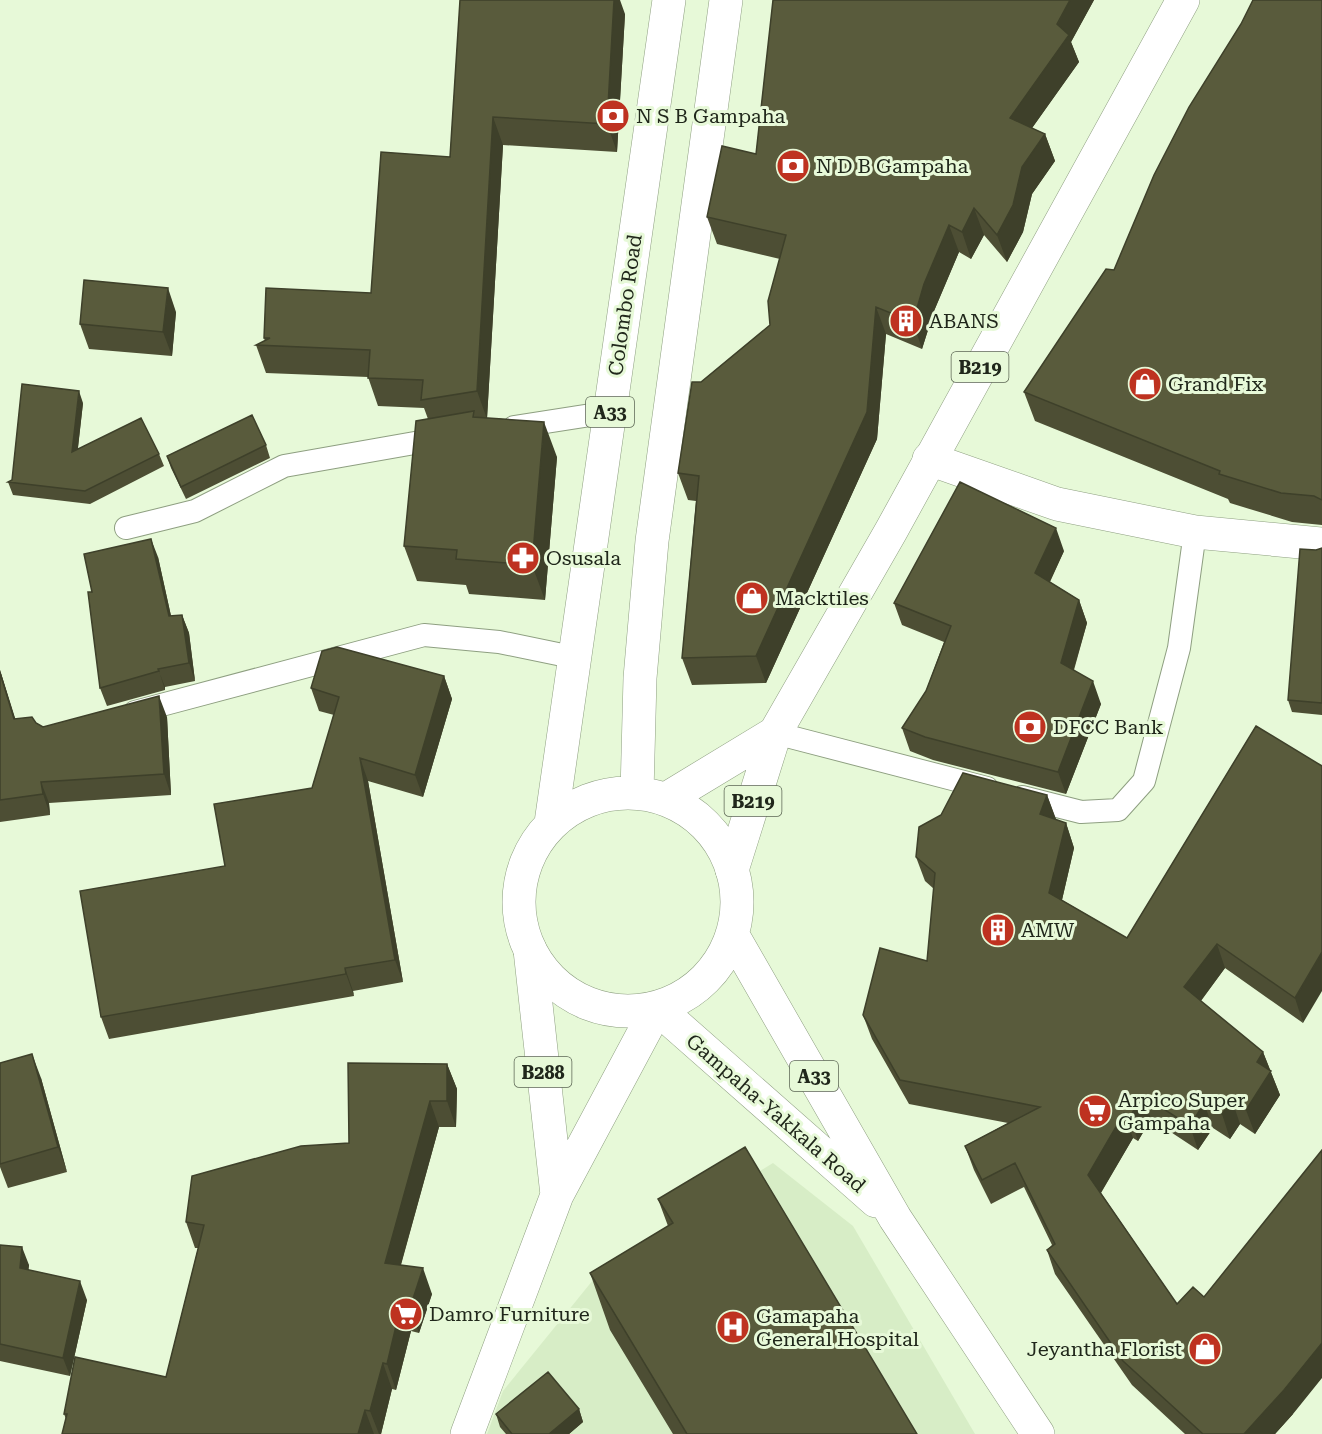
<svg xmlns="http://www.w3.org/2000/svg" width="1322" height="1434" font-family="'Roboto Serif',serif">
<style>
.built{fill:#d7edc6}
.lines{fill:none;stroke-linecap:round;stroke-linejoin:round}
.lane-casing{stroke:#8e9f81;stroke-width:24}
.street-casing{stroke:#8e9f81;stroke-width:34}
.primary-casing{stroke:#8e9f81;stroke-width:34}
.highway-casing{stroke:#8e9f81;stroke-width:34}
.lane{stroke:#fff;stroke-width:22}
.street{stroke:#fff;stroke-width:33}
.primary{stroke:#fff;stroke-width:33}
.highway{stroke:#fff;stroke-width:33}
.wall{fill:#4d4e34}
.shaded-wall{fill:#3e402a}
.building{fill:#595b3c;stroke:#3e402a;stroke-width:1.5}
.labels{text-anchor:middle;dominant-baseline:central;stroke-width:6;stroke-linejoin:round;paint-order:stroke}
.shield{fill:#e7f9d8;stroke:#5c6654;stroke-width:1.5}
.shield-label{font-size:18px;font-weight:bold;fill:#20271b}
.poi-label{font-size:20px;fill:#20271b;stroke:#e7f9d8;text-anchor:start}
.street-label{font-size:20px;fill:#20271b;stroke:#e7f9d8}
</style>
<rect width="100%" height="100%" fill="#e7f9d8"/>
<path class="built" d="M773 1163 853 1226 975 1434H487L503 1391 606 1264Z"/>
<g class="lines">
<g class="lane-casing">
<path id="lane" d="M514 427 610 412
M126 528 195 511 284 466 443 438
M135 712 424 635 499 642 577 658
M775 733 987 788
M1022 797 1081 812 1118 810 1144 781 1179 648 1195 532"/>
</g>
<g class="street-casing">
<path id="street" d="M929 459 1057 504 1195 532 1322 544"/>
</g>
<g class="primary-casing">
<path id="primary" d="M666 799 775 733
M732 870 775 733 891 531 1183 0
M530 950 557 1195
M467 1434 557 1195 657 1008"/>
</g>
<g class="highway-casing">
<path id="highway" d="M519 902a109 109 0 1 1 218 0a109 109 0 1 1-218 0Z
M637 793 640 678 652 541 726 0
M551 823 669 0
M732 934 895 1218 1038 1434
M657 1008 876 1201"/>
</g>
<use href="#lane" class="lane"/>
<use href="#street" class="street"/>
<use href="#primary" class="primary"/>
<use href="#highway" class="highway"/>
</g>
<path class="wall" d="M460 0 625 14 617 152 503 145 487 418 557 457 545 600 469 594 466 585 417 581 404 546 428 419 424 408 378 406 368 377 266 373 256 345 265 341 264 338 371 293 450 157Z
M773 0H1094L1071 42 1079 62 1032 128 1045 134 1055 161 1032 194 1023 232 1007 262 984 235 971 259 959 252 934 311 922 349 886 334 877 439 766 683 692 685 682 658 696 501 688 500 678 473 701 382 770 325 780 259 717 244 707 217 756 154Z
M1322 0V525L1292 522 1230 503 1228 499 1035 421 1024 392 1114 270 1241 24Z
M176 312 172 356 89 349 80 324Z
M83 403 78 448 159 454 164 466 90 504 13 495 8 482 12 480Z
M266 445 270 458 186 499 171 468 167 456Z
M1322 548V715L1292 712 1288 700 1316 550Z
M1064 551 1050 582 1079 600 1087 623 1074 670 1101 704 1066 794 933 760 910 751 902 728 926 691 944 642 902 625 894 603Z
M158 557 171 616 182 615 189 633 195 681 165 687V690L107 706 100 688 92 592Z
M0 670 15 719 36 723 43 727 167 717 171 795 49 803 50 815 0 822Z
M444 676 452 699 423 797 368 781 403 982 353 991 354 996 109 1039 101 1017 312 788 334 715 319 711 311 688Z
M1256 726 1303 1023 1225 968 1201 1001 1263 1052 1280 1095 1255 1134 1240 1124 1230 1139 1213 1128 1198 1150 1151 1119 1138 1141 1133 1138 1101 1193 1177 1304 1293 1414 1275 1434H1185L1132 1385 1055 1274 1047 1250 1052 1245 1024 1187 991 1204 974 1170 965 1146 1008 1123 909 1104 872 1039 863 1015 927 961 934 889 925 881 916 857 1047 795 1056 820 1066 823 1074 848 1062 900 1127 938Z
M0 1063 41 1078 67 1172 8 1188 0 1167Z
M447 1064 457 1089 456 1127H439L401 1265 432 1294 419 1333 411 1331 396 1390 392 1389 381 1434H62L66 1419 64 1414 166 1377 198 1248H195L186 1222 349 1143Z
M658 1199 917 1434H673L610 1330 590 1273 668 1226Z
M0 1245 29 1265 28 1270 87 1300 70 1376 0 1361Z
M579 1409 583 1422 569 1434H506L500 1427 496 1414Z"/>
<path class="shaded-wall" d="M614 0H620L625 14 617 152 607 124Z
M1070 0H1094L1071 42 1079 62 1020 145 1010 118Z
M493 117 503 145 487 419 477 391Z
M1045 134 1055 161 1032 194 1023 232 1007 262 997 235 1022 167Z
M974 208 984 235 971 259 962 232Z
M949 225 959 252 934 311 922 349 913 322 924 284Z
M168 288 176 312 172 356 163 332Z
M876 307 886 334 877 439 766 683 756 656Z
M79 391 83 403 76 464 72 452Z
M544 422 557 457 545 600 532 565Z
M1056 528 1064 551 1043 596 1035 573Z
M151 539 158 557 175 634 169 616Z
M1079 600 1087 623 1069 685 1061 663Z
M182 615 189 633 195 681 189 663Z
M158 669 165 687V690L159 671Z
M0 670 22 740 14 719 0 673Z
M444 676 452 699 423 797 415 775Z
M1093 681 1101 704 1066 794 1058 772Z
M159 696 167 717 171 795 164 774Z
M360 758 368 781 403 982 395 960Z
M41 782 49 803 50 815 43 794Z
M1047 795 1056 819 1049 839 1040 814Z
M1066 823 1074 848 1058 917 1049 893Z
M1217 944 1225 968 1193 1011 1184 987Z
M1322 952V991L1303 1023 1295 998Z
M345 968 353 991 354 996 346 974Z
M1263 1052 1280 1095 1255 1134 1246 1110 1257 1062Z
M32 1054 41 1078 67 1172 58 1147Z
M447 1064 457 1089 456 1127 447 1101Z
M1142 1095 1151 1119 1138 1141 1130 1117Z
M1232 1100 1240 1124 1230 1139 1222 1114Z
M430 1101 439 1127 394 1289 385 1263Z
M1204 1103 1213 1128 1198 1150 1190 1126Z
M1124 1113 1133 1138 1097 1199 1088 1175Z
M22 1247 29 1265 27 1286 20 1268Z
M423 1268 432 1294 419 1333 410 1308Z
M80 1281 87 1300 70 1376 63 1358Z
M401 1305 411 1331 396 1390 387 1364Z
M1322 1343V1378L1293 1414 1275 1434H1244Z
M383 1363 392 1389 381 1434H379L370 1411Z
M579 1409 583 1422 569 1434H549Z
M365 1410 374 1434H358Z"/>
<path class="building" d="M460 0H614L607 124 493 117 477 391 421 400 423 380 368 378 370 350 256 345 270 338H264L266 288 371 293 381 152 450 157Z
M773 0H1070L1057 24 1069 35 1010 118 1045 134 1022 167 1013 205 997 235 974 208 962 232 949 225 924 284 913 322 876 307 867 412 756 656 682 658 699 476 678 473 692 382H701L770 325 768 301 786 235 707 217 722 146 756 154Z
M1253 0H1322V500L1314 496 1281 493 1219 474 1220 471 1024 392 1106 269 1114 270 1154 175 1189 107 1241 24Z
M84 280 168 288 163 332 80 324Z
M22 384 79 391 72 452 141 418 159 454 85 491 8 482 12 480Z
M474 411 473 417 544 422 532 565 456 559 457 550 404 546 416 421Z
M252 415 266 445 181 487 167 456Z
M960 482 1056 528 1035 573 1079 600 1061 663 1093 681 1058 772 925 737 902 728 926 691 951 626 894 603Z
M151 539 169 616 182 615 189 663 158 669 159 671 100 688 88 592H92L84 554Z
M1322 548V703L1288 700 1300 549 1316 550Z
M337 647 444 676 415 775 360 758 395 960 345 968 346 974 101 1017 80 891 225 866 214 804 312 788 339 697 311 688 322 651Z
M0 673 14 719 32 717 36 723 43 727 159 696 164 774 41 782 43 794 0 800Z
M1256 726 1322 766V952L1295 998 1217 944 1184 987 1263 1052 1257 1062 1271 1071 1246 1110 1232 1100 1222 1114 1204 1103 1190 1126 1142 1095 1130 1117 1124 1113 1088 1175 1177 1304 1193 1287 1204 1297 1322 1150V1343L1284 1390 1244 1434H1203L1123 1361 1047 1250 1055 1244 1015 1163 982 1180 965 1146 1040 1107 900 1080 863 1015 880 948 927 961 935 873 916 857 919 827 941 815 963 773 1047 795 1040 814 1066 823 1049 893 1127 938Z
M32 1054 58 1147 0 1164V1063Z
M348 1063 447 1064V1101H430L385 1263 423 1268 410 1308 401 1305 387 1364 383 1363 370 1411 365 1410 358 1434H62L67 1414H64L75 1357 166 1377 204 1225 186 1222 192 1176 301 1146 349 1143Z
M745 1147 917 1434H687L590 1273 673 1223 658 1199Z
M0 1245 22 1247 20 1268 80 1281 63 1358 0 1344Z
M548 1372 579 1409 549 1434H512L496 1414Z"/>
<defs>
<g id="bank-disc" transform="scale(1.725)"><circle r="9.5" fill="#be3220" stroke="#e7f9d8"/><path d="M-6-4H6V4H-6ZM0-2.3a2.3 2.3 0 1 0 0 4.6a2.3 2.3 0 1 0 0-4.6Z" fill="#fff"/></g>
<g id="building-disc" transform="scale(1.725)"><circle r="9.5" fill="#be3220" stroke="#e7f9d8"/><path d="M-4-6H4V6H1V3H-1V6H-4ZM-2.5-4.3h1.7v1.8h-1.7ZM.8-4.3h1.7v1.8H.8ZM-2.5-1h1.7V.8h-1.7ZM.8-1h1.7V.8H.8Z" fill="#fff"/></g>
<g id="shop-disc" transform="scale(1.725)"><circle r="9.5" fill="#be3220" stroke="#e7f9d8"/><path d="M-5-2.5h2.3a2.7 3.5 0 0 1 5.4 0H5L5.5 6h-11ZM-1.5-2.5h3a1.5 2.3 0 0 0-3 0Z" fill="#fff"/></g>
<g id="pharmacy-disc" transform="scale(1.725)"><circle r="9.5" fill="#be3220" stroke="#e7f9d8"/><path d="M-2-6h4v4h4v4h-4v4h-4v-4h-4v-4h4Z" fill="#fff"/></g>
<g id="supermarket-disc" transform="scale(1.725)"><circle r="9.5" fill="#be3220" stroke="#e7f9d8"/><path d="M-6-5.5h2.5l.6 2H6L4.5 2H-2.5L-4.4-4H-6ZM-1.5 3.2a1.3 1.3 0 1 0 .1 0ZM3 3.2a1.3 1.3 0 1 0 .1 0Z" fill="#fff"/></g>
<g id="hospital-disc" transform="scale(1.725)"><circle r="9.5" fill="#be3220" stroke="#e7f9d8"/><path d="M-5-5h3v3.5h4V-5h3V5h-3V1.5h-4V5h-3Z" fill="#fff"/></g>
</defs>
<g fill-rule="evenodd">
<use href="#bank-disc" x="613" y="116"/>
<use href="#bank-disc" x="793" y="166"/>
<use href="#building-disc" x="906" y="321"/>
<use href="#shop-disc" x="1145" y="384"/>
<use href="#pharmacy-disc" x="523" y="558"/>
<use href="#shop-disc" x="752" y="598"/>
<use href="#bank-disc" x="1030" y="727"/>
<use href="#building-disc" x="998" y="930"/>
<use href="#supermarket-disc" x="1095" y="1111"/>
<use href="#supermarket-disc" x="406" y="1314"/>
<use href="#hospital-disc" x="733" y="1327"/>
<use href="#shop-disc" x="1205" y="1349"/>
</g>
<g class="labels">
<g class="shield">
<rect x="951.5" y="352" width="57" height="30" rx="4.5"/>
<rect x="586" y="397" width="48" height="30" rx="4.5"/>
<rect x="724.5" y="786" width="57" height="30" rx="4.5"/>
<rect x="514.5" y="1057" width="57" height="30" rx="4.5"/>
<rect x="790" y="1061" width="48" height="30" rx="4.5"/>
</g>
<g class="shield-label">
<text x="980" y="367">B219</text>
<text x="610" y="412">A33</text>
<text x="753" y="801">B219</text>
<text x="543" y="1072">B288</text>
<text x="814" y="1076">A33</text>
</g>
<g class="poi-label">
<text x="636" y="116">N S B Gampaha</text>
<text x="816" y="166">N D B Gampaha</text>
<text x="929" y="321">ABANS</text>
<text x="1168" y="384">Grand Fix</text>
<text x="546" y="558">Osusala</text>
<text x="775" y="598">Macktiles</text>
<text x="1053" y="727">DFCC Bank</text>
<text x="1021" y="930">AMW</text>
<text x="1118" y="1100">Arpico Super<tspan x="1118" dy="23">Gampaha</tspan></text>
<text x="429" y="1314">Damro Furniture</text>
<text x="756" y="1316">Gamapaha<tspan x="756" dy="23">General Hospital</tspan></text>
<text x="1182" y="1349" text-anchor="end">Jeyantha Florist</text>
</g>
<g class="street-label">
<text transform="translate(625 305) rotate(-82)">Colombo Road</text>
<text transform="translate(776 1113) rotate(41)">Gampaha-Yakkala Road</text>
</g>
</g>
</svg>
